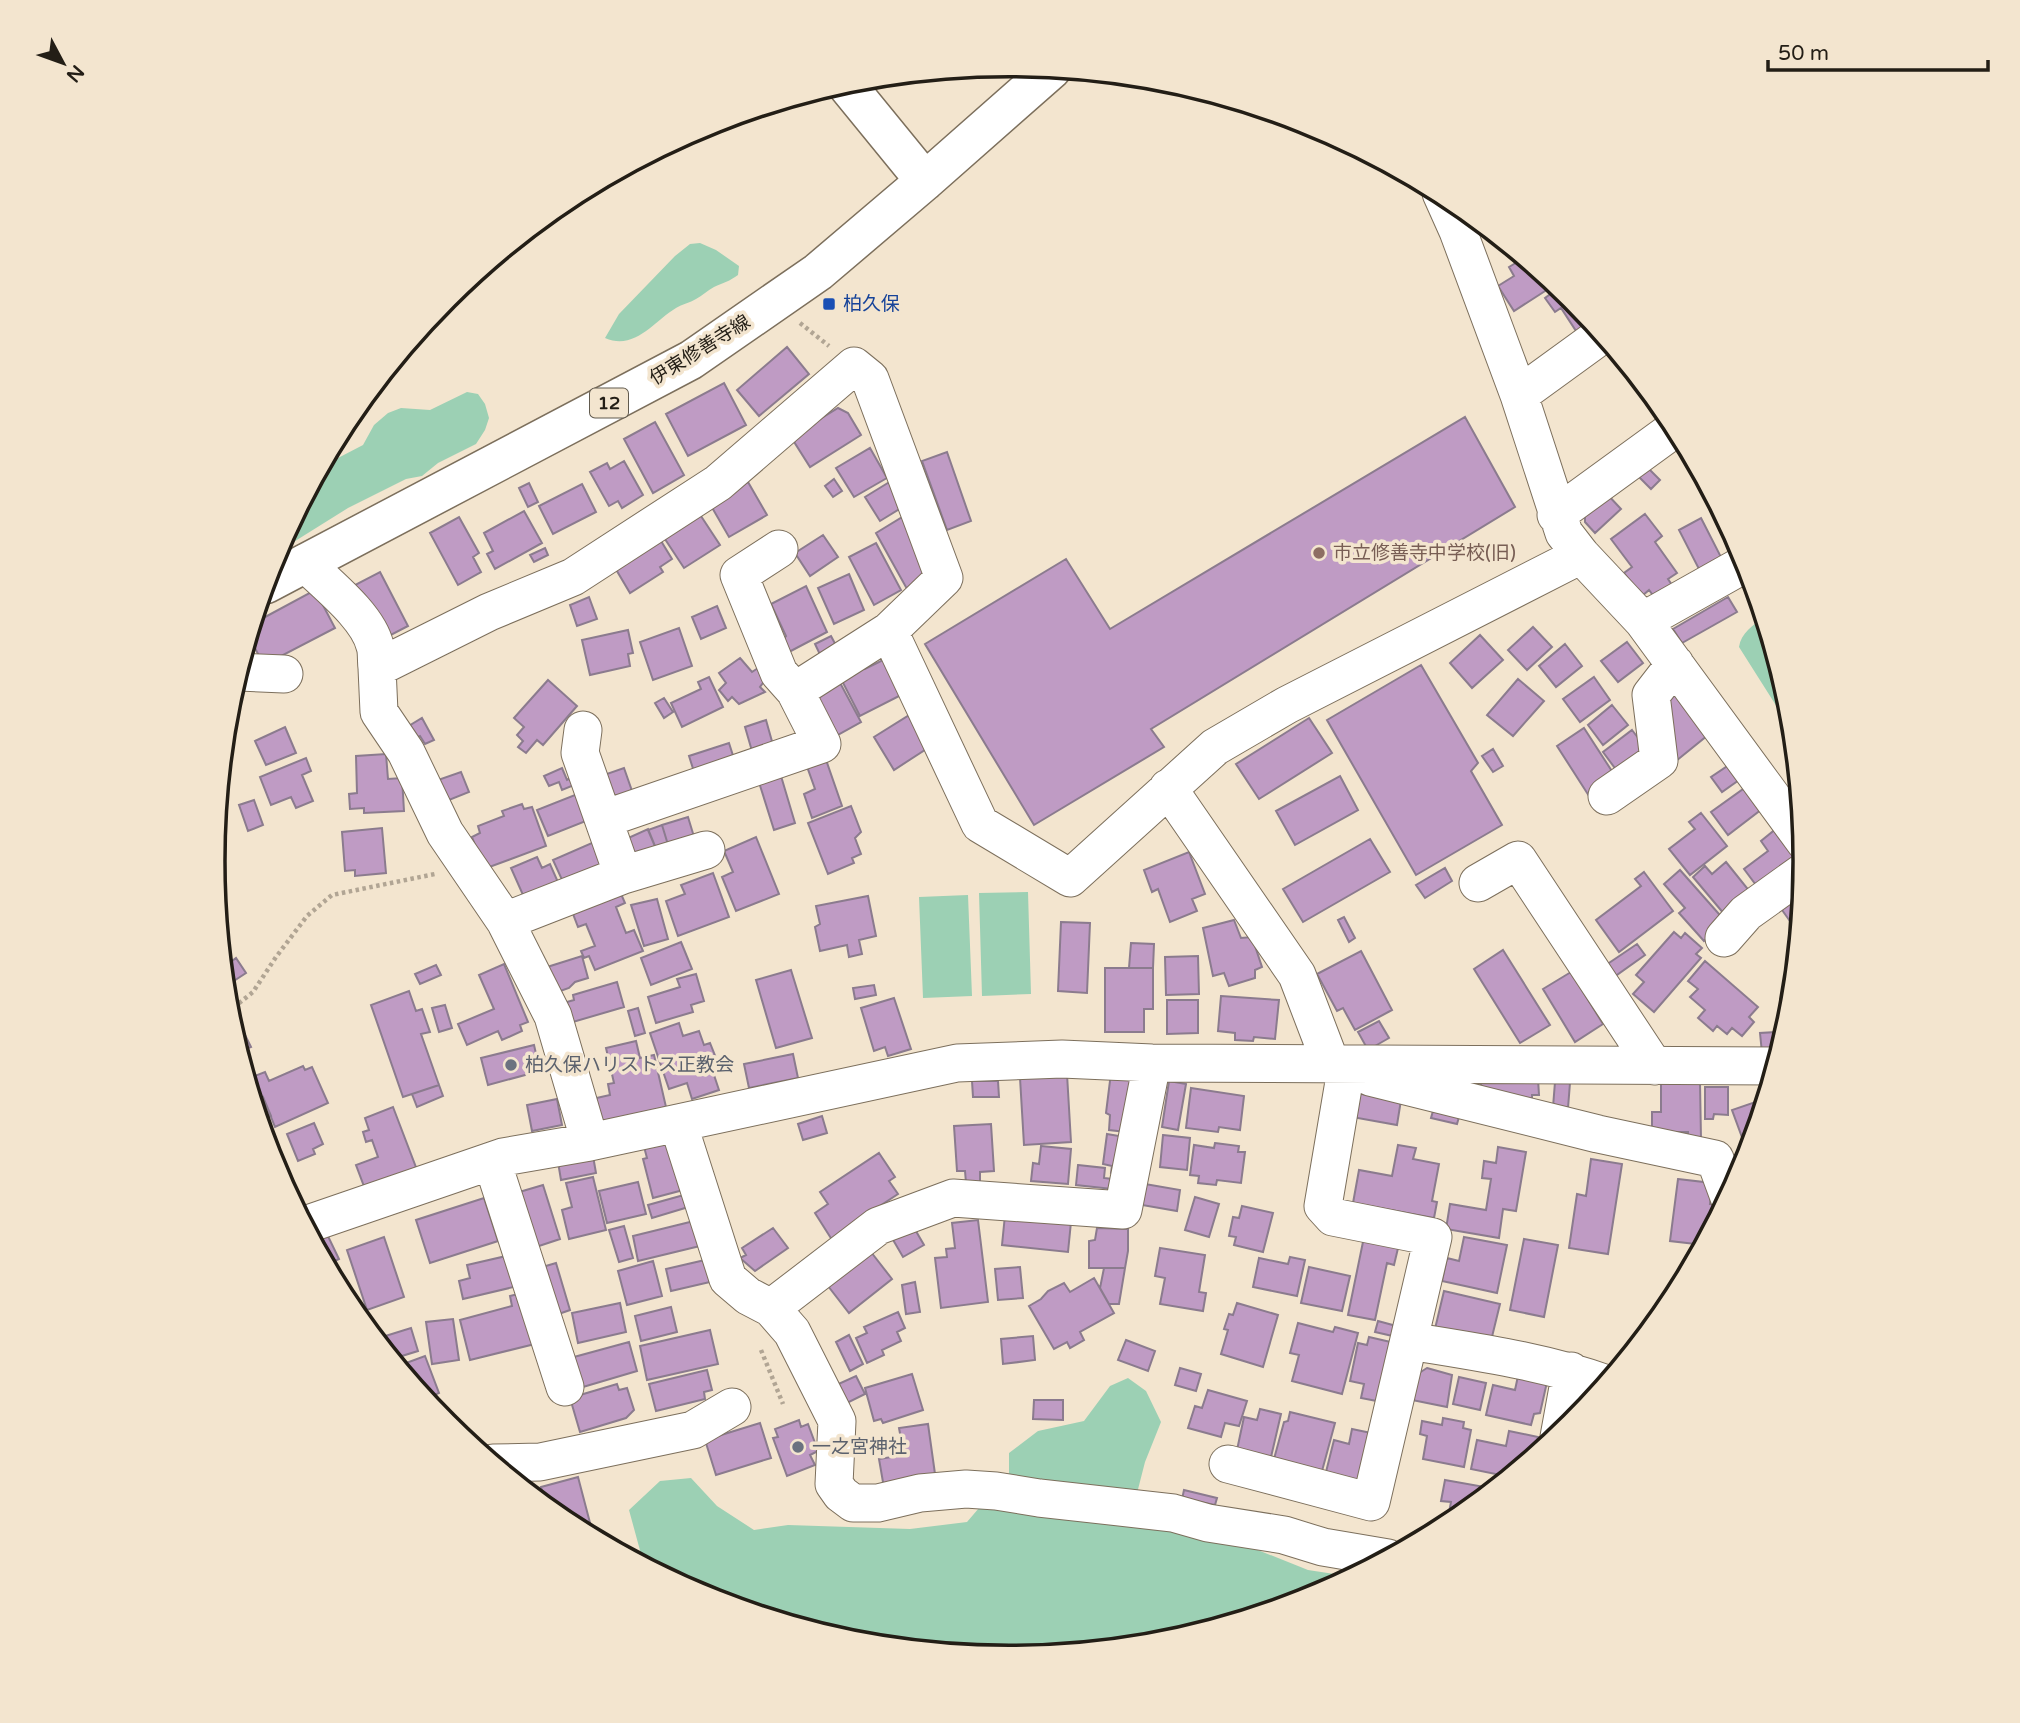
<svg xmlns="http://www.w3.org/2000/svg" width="2020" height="1723" font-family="'Varela Round','Noto Sans JP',sans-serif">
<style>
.green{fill:#9cd0b4}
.building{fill:#bf9bc4;stroke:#8b7b8e;stroke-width:2}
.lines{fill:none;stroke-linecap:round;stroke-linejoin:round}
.minor-casing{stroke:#7c6f5c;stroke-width:39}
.major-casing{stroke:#7c6f5c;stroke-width:41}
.path{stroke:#b1a594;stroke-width:4.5;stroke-dasharray:3.5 3.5;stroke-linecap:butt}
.minor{stroke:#fff;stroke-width:37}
.major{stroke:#fff;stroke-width:38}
.transit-dot{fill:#1a4fb4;stroke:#f3e5cf;stroke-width:2.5}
.education-dot{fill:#8d6e63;stroke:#f3e5cf;stroke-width:2.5}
.worship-dot{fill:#6b7280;stroke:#f3e5cf;stroke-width:2.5}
.labels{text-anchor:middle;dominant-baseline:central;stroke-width:7;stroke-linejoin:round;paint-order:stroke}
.shield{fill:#f3e5cf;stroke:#615a4e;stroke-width:2}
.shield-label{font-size:18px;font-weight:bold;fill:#231e16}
.transit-label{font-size:19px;fill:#164399;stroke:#f3e5cf;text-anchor:start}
.street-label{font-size:19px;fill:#231e16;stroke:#f3e5cf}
.education-label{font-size:19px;fill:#785e54;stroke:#f3e5cf;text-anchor:start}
.worship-label{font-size:19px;fill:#5b616d;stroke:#f3e5cf;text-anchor:start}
.rim{fill:none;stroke:#231e16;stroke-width:3.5}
</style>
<rect width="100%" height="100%" fill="#f3e5cf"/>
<path class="green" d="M700 243 716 250 739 266 738 275C730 281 723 283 714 287 708 290 702 296 696 299 690 303 682 304 676 308 654 321 635 351 605 338L619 314 675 256 690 244Z
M467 392 478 394 485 404 489 418 485 430 476 444 438 463 422 476 406 479 348 508 276 553 326 460 338 458 363 445 374 425 388 413 401 408 430 410Z
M1765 617 1792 706 1794 734 1739 647C1741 633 1753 625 1765 617Z
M1028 892 1031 994 982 996 979 893Z
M968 895 972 996 923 998 919 897Z
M1128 1378 1146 1391 1161 1422 1145 1462 1135 1501 1308 1570 1354 1577 1315 1598 1165 1643 1010 1658 854 1643 705 1597 644 1565 629 1510 660 1481 691 1478 717 1506 754 1530 788 1525 910 1529 967 1522 1009 1473V1453L1038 1431 1084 1421 1110 1386Z"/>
<path class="building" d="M1524 258 1556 284 1514 311 1498 286 1514 276 1509 267Z
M1560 287 1574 298 1594 323 1578 334 1561 308 1555 312 1545 298Z
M787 347 809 374 759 416 737 390Z
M724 383 746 425 688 456 666 414Z
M838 408 848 413 861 435 810 467 791 437Z
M1465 417 1515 507 1151 729 1164 747 1034 825 925 644 1066 559 1110 629Z
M655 422 684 475 653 493 624 439Z
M870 448 887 478 854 497 836 468Z
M947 452 971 521 947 530 922 461Z
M624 461 643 495 622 508 618 501 609 506 590 472 607 463 610 469Z
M1646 466 1660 480 1651 489 1637 475Z
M834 479 842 491 833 497 825 486Z
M891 481 906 505 880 521 865 497Z
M748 482 767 515 729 537 710 504Z
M529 483 538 502 528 507 519 488Z
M582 484 596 512 553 534 539 506Z
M1606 493 1621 509 1595 533 1585 522V511Z
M697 510 720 545 684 568 661 533Z
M524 511 542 543 495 569 487 554 493 551 484 533Z
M1645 514 1662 536 1655 542 1677 573 1668 579 1672 585 1655 598 1649 590 1642 596 1624 573 1632 567 1611 539Z
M904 516 932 575 907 589 876 533Z
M459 517 479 553 473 557 481 572 458 585 430 533Z
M1701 518 1723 561 1701 573 1679 530Z
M823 535 838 557 810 576 795 553Z
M658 536 672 559 660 567 663 572 630 593 608 556Z
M876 543 901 590 874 605 849 557Z
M545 548 548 555 534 562 530 555Z
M380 572 408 626 387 637 353 586Z
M849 574 864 610 834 624 818 588Z
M806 586 827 632 787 653 782 641 786 636 771 604Z
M315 590 335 628 264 665 249 637 254 623Z
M589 597 597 619 577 626 570 605Z
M1728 597 1737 612 1682 643 1673 629Z
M717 606 726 628 701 639 692 617Z
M1533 627 1552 647 1527 670 1508 650Z
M679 628 692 666 653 680 640 642Z
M628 630 633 653 628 654 630 666 590 675 582 640Z
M1480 635 1503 660 1472 688 1450 663Z
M831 636 840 653 823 661 815 644Z
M1627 642 1643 663 1618 682 1601 661Z
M1565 644 1582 666 1556 687 1539 666Z
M740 658 752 672 758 668 766 679 760 687 765 692 739 704 732 697 728 701 719 690 726 683 719 673Z
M887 658 905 693 860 716 839 675 862 663 865 669Z
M1421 665 1478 763 1471 771 1502 825 1416 875 1327 720Z
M709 677 723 707 682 727 671 703 701 689 698 682Z
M1594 677 1610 700 1580 722 1563 699Z
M838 679 861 722 834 737 815 692Z
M1518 679 1544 701 1513 736 1487 715Z
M548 680 577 706 543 745 537 740 526 753 518 747 523 741 517 735 524 727 514 718Z
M1677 692 1708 735 1676 761 1662 703Z
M664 698 673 712 664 718 655 703Z
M1612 705 1628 725 1603 745 1588 725Z
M911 714 931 746 894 770 874 737Z
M422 718 434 740 425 744 420 736 414 739 407 727Z
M1309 718 1332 753 1259 799 1236 764Z
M766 720 775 752 754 758 745 727Z
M285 727 296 753 266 765 255 741Z
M1584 728 1617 779 1589 796 1557 746Z
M1632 730 1649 752 1620 775 1603 752Z
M729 743 736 765 696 778 689 756Z
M1493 749 1503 766 1493 772 1482 756Z
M386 754 388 779 402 778 404 811 364 813V808L350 809 349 794 357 793 356 756Z
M824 754 842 806 812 818 804 794 815 789 805 761Z
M306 758 311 771 302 775 313 801 296 808 291 797 271 805 260 777Z
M1729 765 1739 780 1722 792 1711 777Z
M562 768 567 780 576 776 579 783 562 790 559 782 549 786 544 776Z
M624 768 632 791 606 800 598 777Z
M461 772 469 792 444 802 435 781Z
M757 776H781L795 823 774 830Z
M1340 776 1358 810 1295 845 1276 811Z
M1746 787 1762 809 1728 835 1711 812Z
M580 793 591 819 548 836 537 810Z
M254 800 263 825 248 831 239 805Z
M522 804 524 809 532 807 546 846 484 869 472 837 480 833 478 826 504 816 502 811Z
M851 806 861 832 855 838 861 854 852 858 854 863 828 874 808 823Z
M1701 813 1727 846 1690 875 1669 849 1695 829 1689 822Z
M688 817 695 840 669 848 662 825Z
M662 825 669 848 657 851 648 830Z
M382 828 386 873 355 876V870L345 871 342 832Z
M1777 828 1803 862 1762 893 1744 869 1768 851 1761 841Z
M648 829 657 851 635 860 626 839Z
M756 837 779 894 736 911 722 877 733 872 724 851Z
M601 839 610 861 563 882 553 860Z
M1370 839 1390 872 1303 922 1283 889Z
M1189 852 1205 894 1192 899 1197 911 1170 922 1158 889 1152 892 1144 870Z
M537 857 542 868 550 864 561 889 527 904 511 868Z
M1726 862 1751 893 1725 915 1693 877 1705 866 1712 874Z
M1445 868 1452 881 1425 898 1416 885Z
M1680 870 1726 922 1704 941 1679 913 1685 908 1664 884Z
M1644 872 1673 911 1619 952 1596 920 1641 886 1635 879Z
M713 873 729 917 678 936 666 901 685 894 681 885Z
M1805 883 1800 929 1797 931 1777 903Z
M618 887 625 903 616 907 626 933 634 930 643 951 595 970 589 956 584 958 581 951 595 946 586 924 578 927 570 906Z
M868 896 876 936 859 940 862 954 849 957 847 945 820 951 815 927 820 924 816 906Z
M657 899 668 939 644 946 631 905Z
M1344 917 1355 938 1349 942 1338 920Z
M1234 920 1241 938 1252 937 1262 967 1255 970V978L1229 986 1224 973 1213 976 1203 928Z
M1061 922 1090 923 1087 993 1058 991Z
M1674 932 1681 938 1685 933 1702 948 1696 954 1701 958 1654 1012 1633 994 1644 982 1636 975Z
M681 942 692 969 651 985 641 958Z
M1131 943 1154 944 1153 968H1129Z
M221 944 232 961 236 958 246 973 226 986Z
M1637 944 1645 955 1614 977 1606 965Z
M1503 950 1550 1025 1520 1043 1474 969Z
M1361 951 1392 1010 1355 1030 1343 1008 1337 1011 1317 974Z
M582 956 588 978 575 982 569 988 552 994 544 968Z
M1198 956 1199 994 1166 995 1165 957Z
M1705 961 1758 1007 1749 1017 1754 1022 1742 1036 1732 1028 1727 1034 1717 1026 1713 1031 1698 1018 1705 1010 1690 997 1698 989 1688 981Z
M504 964 528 1022 520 1025 522 1031 502 1040 498 1031 467 1045 458 1024 494 1009 479 975Z
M436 965 441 975 420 984 415 974Z
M1105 968H1153V1009H1144V1032H1105Z
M791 970 812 1038 776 1048 756 980Z
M1571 972 1603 1024 1575 1042 1543 989Z
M696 974 704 1001 691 1005 693 1012 656 1023 648 997 680 987 677 979Z
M617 982 624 1007 566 1024 560 1004 574 1000 573 995Z
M874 985 876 995 855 999 853 988Z
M409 991 416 1011 422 1009 430 1032 421 1034 439 1085 403 1097 371 1005Z
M1221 996 1279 1000 1275 1039 1254 1037 1253 1041 1235 1040V1033L1218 1031Z
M894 998 911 1049 888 1056 885 1047 874 1051 861 1008Z
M1167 1000H1198V1033L1167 1034Z
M445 1005 452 1028 439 1032 432 1008Z
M638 1008 645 1033 635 1036 628 1011Z
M1786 1016H1792L1781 1051 1762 1053 1760 1033 1776 1032V1026L1787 1025Z
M1379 1021 1389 1038 1368 1050 1358 1032Z
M679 1023 683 1036 699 1031 704 1045 710 1043 716 1058 712 1069 719 1090 692 1099 687 1083 669 1089 650 1033Z
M241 1027 251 1047 243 1050 234 1030Z
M636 1041 640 1058 654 1055 666 1107 598 1123 592 1099 610 1095 608 1084 614 1083 606 1048Z
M534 1045 540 1071 488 1085 481 1058Z
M793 1054 798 1078 749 1088 744 1064Z
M303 1066 305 1070 312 1067 328 1103 275 1127 263 1097 255 1101 247 1079 265 1072 269 1081Z
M1111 1073 1145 1078 1135 1133 1109 1130 1110 1115 1106 1113Z
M1067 1074 1071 1142 1024 1145 1020 1078Z
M1481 1078 1538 1079 1539 1095H1532V1104L1481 1099Z
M972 1081H998L999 1097H973Z
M1169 1081 1186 1084 1178 1130 1162 1127Z
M1555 1082 1570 1083 1568 1108 1553 1107Z
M1661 1083H1700L1701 1139H1688V1132H1652V1112H1661Z
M439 1085 443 1096 417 1107 412 1094Z
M1705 1087H1728V1115L1714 1114 1713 1119H1705Z
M1191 1088 1244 1096 1240 1130 1219 1127 1218 1132 1186 1128Z
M1356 1092 1401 1100 1397 1125 1352 1117Z
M263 1097 271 1116 263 1119 255 1101Z
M1767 1098 1755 1136 1743 1140 1732 1110Z
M557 1099 562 1125 532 1131 527 1105Z
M1435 1104 1461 1110 1457 1124 1431 1118Z
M393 1107 417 1170 365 1189 356 1165 378 1157 372 1140 366 1142 363 1132 369 1130 365 1118Z
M822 1116 827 1133 803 1140 798 1124Z
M314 1123 323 1144 313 1149 315 1154 298 1161 287 1134Z
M991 1124 994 1171 980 1172V1183H966L965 1171H957L954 1126Z
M1107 1134 1131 1138 1126 1175 1111 1173 1112 1166 1103 1164Z
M1163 1135 1190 1138 1187 1170 1160 1167Z
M664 1137 687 1189 653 1198 643 1159 647 1158 643 1143Z
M1215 1143 1239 1146 1238 1152H1245L1241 1183 1217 1180 1216 1185 1198 1183 1199 1176 1190 1175 1194 1145 1214 1148Z
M1398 1145 1416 1148 1413 1159 1439 1164 1432 1201 1437 1202 1434 1218 1353 1203 1359 1170 1392 1176Z
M1041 1146 1071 1149 1068 1184 1031 1181 1033 1163 1039 1164Z
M1498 1147 1526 1152 1516 1211 1503 1209 1499 1238 1446 1229 1450 1204 1486 1210 1491 1179 1482 1178 1484 1161 1496 1163Z
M879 1153 895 1177 889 1181 898 1194 860 1219 834 1243 815 1213 828 1204 820 1192Z
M593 1156 596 1173 561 1180 558 1162Z
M1591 1159 1622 1164 1608 1254 1569 1248 1577 1194 1586 1196Z
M1078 1165 1105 1168 1104 1178 1112 1179V1189L1076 1185Z
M593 1177 606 1230 569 1239 562 1210 572 1207 566 1183Z
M1678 1179 1712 1183 1710 1204 1725 1205 1704 1245 1670 1241Z
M638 1182 646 1214 607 1223 599 1191Z
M1145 1184 1180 1190 1177 1211 1142 1205Z
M543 1185 560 1239 533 1248 516 1193Z
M691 1193 695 1205 652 1218 648 1205Z
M1195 1197 1219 1204 1209 1237 1185 1230Z
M484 1198 498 1241 430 1263 416 1220Z
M1242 1206 1273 1213 1263 1252 1234 1245 1236 1237 1229 1236 1233 1217 1239 1218Z
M1005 1215 1071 1222 1068 1252 1002 1245Z
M978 1220 988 1302 941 1308 935 1258 947 1257 946 1249 955 1248 952 1223Z
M694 1221 700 1246 638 1261 633 1236Z
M624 1226 633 1258 619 1262 609 1230Z
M913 1226 924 1245 903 1257 892 1238Z
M773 1228 788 1248 755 1271 740 1258 746 1255 742 1248Z
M1097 1228 1128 1229V1251L1125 1268H1089V1241L1095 1240Z
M325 1230 339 1259 327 1265 311 1236Z
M384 1237 404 1297 367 1310 347 1250Z
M1364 1237 1399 1244 1394 1265 1387 1263 1375 1320 1348 1315Z
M1464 1237 1507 1245 1497 1293 1442 1281 1447 1258 1459 1261Z
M1524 1239 1558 1245 1544 1317 1510 1310Z
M1160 1248 1205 1255 1199 1292 1206 1293 1203 1311 1160 1304 1165 1278 1155 1276Z
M871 1252 892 1279 849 1313 828 1286Z
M515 1254 522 1285 463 1299 459 1281 470 1278 467 1265Z
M1290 1257 1305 1260 1297 1296 1253 1287 1259 1258 1288 1264Z
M705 1260 710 1282 671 1291 666 1269Z
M653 1261 662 1296 627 1305 618 1271Z
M556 1263 570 1310 553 1316 539 1268Z
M1020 1267 1023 1298 998 1300 995 1269Z
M1309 1267 1350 1276 1342 1311 1301 1303Z
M1104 1268H1125L1119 1304H1109L1100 1288Z
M1094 1278 1114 1313 1080 1332 1084 1340 1070 1348 1067 1342 1054 1349 1029 1306 1041 1299 1048 1291 1064 1283 1070 1292Z
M915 1282 920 1312 906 1314 902 1285Z
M1444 1291 1500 1304 1490 1345 1434 1333Z
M526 1292 539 1343 470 1360 460 1320 512 1306 510 1296Z
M620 1303 626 1332 578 1343 572 1313Z
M1237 1303 1278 1315 1263 1367 1221 1354 1228 1330 1224 1329 1229 1314 1233 1315Z
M671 1307 677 1332 641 1341 635 1316Z
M898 1312 905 1328 897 1332 901 1341 882 1350 884 1355 867 1363 856 1338 867 1333 864 1327Z
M1647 1316 1659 1321 1631 1354Z
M453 1319 459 1360 432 1364 426 1322Z
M1378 1321 1400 1327 1397 1337 1375 1332Z
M1298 1323 1333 1332 1335 1327 1358 1333 1342 1394 1292 1381 1299 1355 1290 1353Z
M375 1328 379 1338 411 1328 418 1351 392 1359 369 1330Z
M710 1330 718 1364 647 1380 640 1346Z
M849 1335 863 1364 850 1371 836 1342Z
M1033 1336 1035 1360 1003 1364 1001 1339Z
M1369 1337 1395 1343 1382 1402 1361 1398 1364 1384 1350 1381 1358 1343 1367 1345Z
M1126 1340 1155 1351 1148 1371 1118 1360Z
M629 1342 637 1371 583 1387 574 1357Z
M425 1356 439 1393 425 1399 398 1366Z
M1180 1368 1201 1374 1196 1391 1175 1385Z
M1427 1368 1452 1375 1447 1407 1412 1400 1416 1375Z
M707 1370 712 1390 704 1392 705 1399 656 1411 649 1384Z
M912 1374 923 1410 883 1423 881 1419 874 1421 865 1388Z
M856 1376 865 1394 843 1405 834 1386Z
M1518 1376 1547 1382 1540 1413 1534 1414 1531 1425 1486 1415 1493 1385 1515 1390Z
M1459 1377 1486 1383 1480 1410 1453 1404Z
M617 1384 619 1390 627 1388 634 1410 626 1418 580 1432 570 1398Z
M1208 1390 1247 1401 1239 1426 1225 1423 1221 1437 1188 1428 1195 1406 1202 1408Z
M1034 1400H1063V1420L1033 1419Z
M1260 1409 1281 1414 1271 1457 1237 1450 1244 1417 1257 1420Z
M1290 1412 1335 1423 1322 1471 1274 1459 1284 1422 1288 1421Z
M1443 1418 1464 1422 1463 1428 1471 1430 1464 1467 1423 1459 1427 1436 1420 1434 1422 1421 1442 1425Z
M799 1420 801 1427 808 1424 818 1451 810 1455 815 1465 787 1476 773 1438 778 1437 775 1429Z
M760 1423 771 1458 716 1475 705 1440Z
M928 1424 936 1481 884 1488 879 1459 904 1455 899 1428Z
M1352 1429 1376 1434 1364 1486 1325 1476 1334 1440 1349 1444Z
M1509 1431 1538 1437 1536 1445 1546 1447 1528 1463 1523 1462 1522 1467 1510 1477 1471 1469 1477 1440 1506 1446Z
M578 1477 594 1538 567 1524 546 1506 541 1487Z
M1445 1480 1496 1489 1446 1528 1451 1502 1441 1501Z
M1184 1490 1217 1498 1215 1505 1195 1501 1181 1504Z"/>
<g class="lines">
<g class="minor-casing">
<path id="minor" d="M1441 193 1458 231 1519 395 1564 533 1581 555 1643 621 1805 842
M1519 395 1603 334
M1556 515 1677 427
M305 563C326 584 368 616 375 646 377 652 376 661 377 668
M1643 621 1748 562
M239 672 284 674
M795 691 889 631
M583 730 580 753 623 875
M1168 788 1297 975 1331 1064
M1607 796 1659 760 1651 695 1675 664
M604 819 822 744 795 691 779 673 739 575 779 549
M1478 883 1518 860 1654 1066
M505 921 623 875 706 850
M1724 938 1746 913 1806 870
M678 1123 728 1279 748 1296 771 1308 878 1226 953 1198 1123 1210 1152 1063
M590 1142 553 1016 505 921 445 833 406 752 379 712 377 668 489 612 573 577 718 483 854 366 870 379 944 578 889 631 980 824 1070 878 1215 747 1287 705 1581 555
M492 1161 565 1387
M305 1225 503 1157 590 1142 957 1063 1062 1059 1152 1063 1777 1066
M771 1308 792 1332 837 1421 834 1484 841 1494 853 1503H878L920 1493 966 1489 996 1491 1039 1498 1173 1513 1208 1523 1284 1535 1323 1547 1388 1558
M1410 1341C1476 1352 1543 1361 1607 1384
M1559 1437 1571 1371
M493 1463 540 1462 693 1430 732 1407
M1228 1464 1371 1502 1433 1237 1333 1217 1323 1206 1347 1064 1370 1077 1598 1134 1715 1159 1729 1197"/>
</g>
<g class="major-casing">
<path id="major" d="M845 83 925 181
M266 584 691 360 818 272 925 181 1052 69"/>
</g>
<path class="path" d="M800 323 829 346
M228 1012 253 992 276 957 307 916 332 895 435 874
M761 1350 783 1404"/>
<use href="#minor" class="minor"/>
<use href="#major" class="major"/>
</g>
<rect class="transit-dot" x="822" y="297" width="14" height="14" rx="3.5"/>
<circle class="education-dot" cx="1319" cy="553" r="7"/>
<g class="worship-dot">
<circle cx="511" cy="1065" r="7"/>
<circle cx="798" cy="1447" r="7"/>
</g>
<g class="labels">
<rect class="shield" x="590" y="388.5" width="38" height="29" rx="5"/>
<g class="shield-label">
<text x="609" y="403">12</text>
</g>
<g class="transit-label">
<text x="843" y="304">柏久保</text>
</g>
<g class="street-label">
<text transform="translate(700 350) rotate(-32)">伊東修善寺線</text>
</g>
<g class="education-label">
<text x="1333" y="553">市立修善寺中学校(旧)</text>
</g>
<g class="worship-label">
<text x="525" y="1065">柏久保ハリストス正教会</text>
<text x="812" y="1447">一之宮神社</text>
</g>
</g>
<path d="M0 0H2020V1723H0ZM225 861a784 784 0 1 1 1568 0a784 784 0 1 1-1568 0Z" fill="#f3e5cf" fill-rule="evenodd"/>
<path class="rim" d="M225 861a784 784 0 1 1 1568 0a784 784 0 1 1-1568 0Z"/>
<g transform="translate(63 63) rotate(131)" stroke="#f3e5cf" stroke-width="5" paint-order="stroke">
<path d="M0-5L12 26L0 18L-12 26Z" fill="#231e16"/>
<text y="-10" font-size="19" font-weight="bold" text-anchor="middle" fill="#231e16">N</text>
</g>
<path d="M1768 60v10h220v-10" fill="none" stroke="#231e16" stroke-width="3.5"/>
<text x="1778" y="60" font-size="21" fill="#231e16" stroke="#f3e5cf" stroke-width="5" paint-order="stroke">50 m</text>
</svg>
